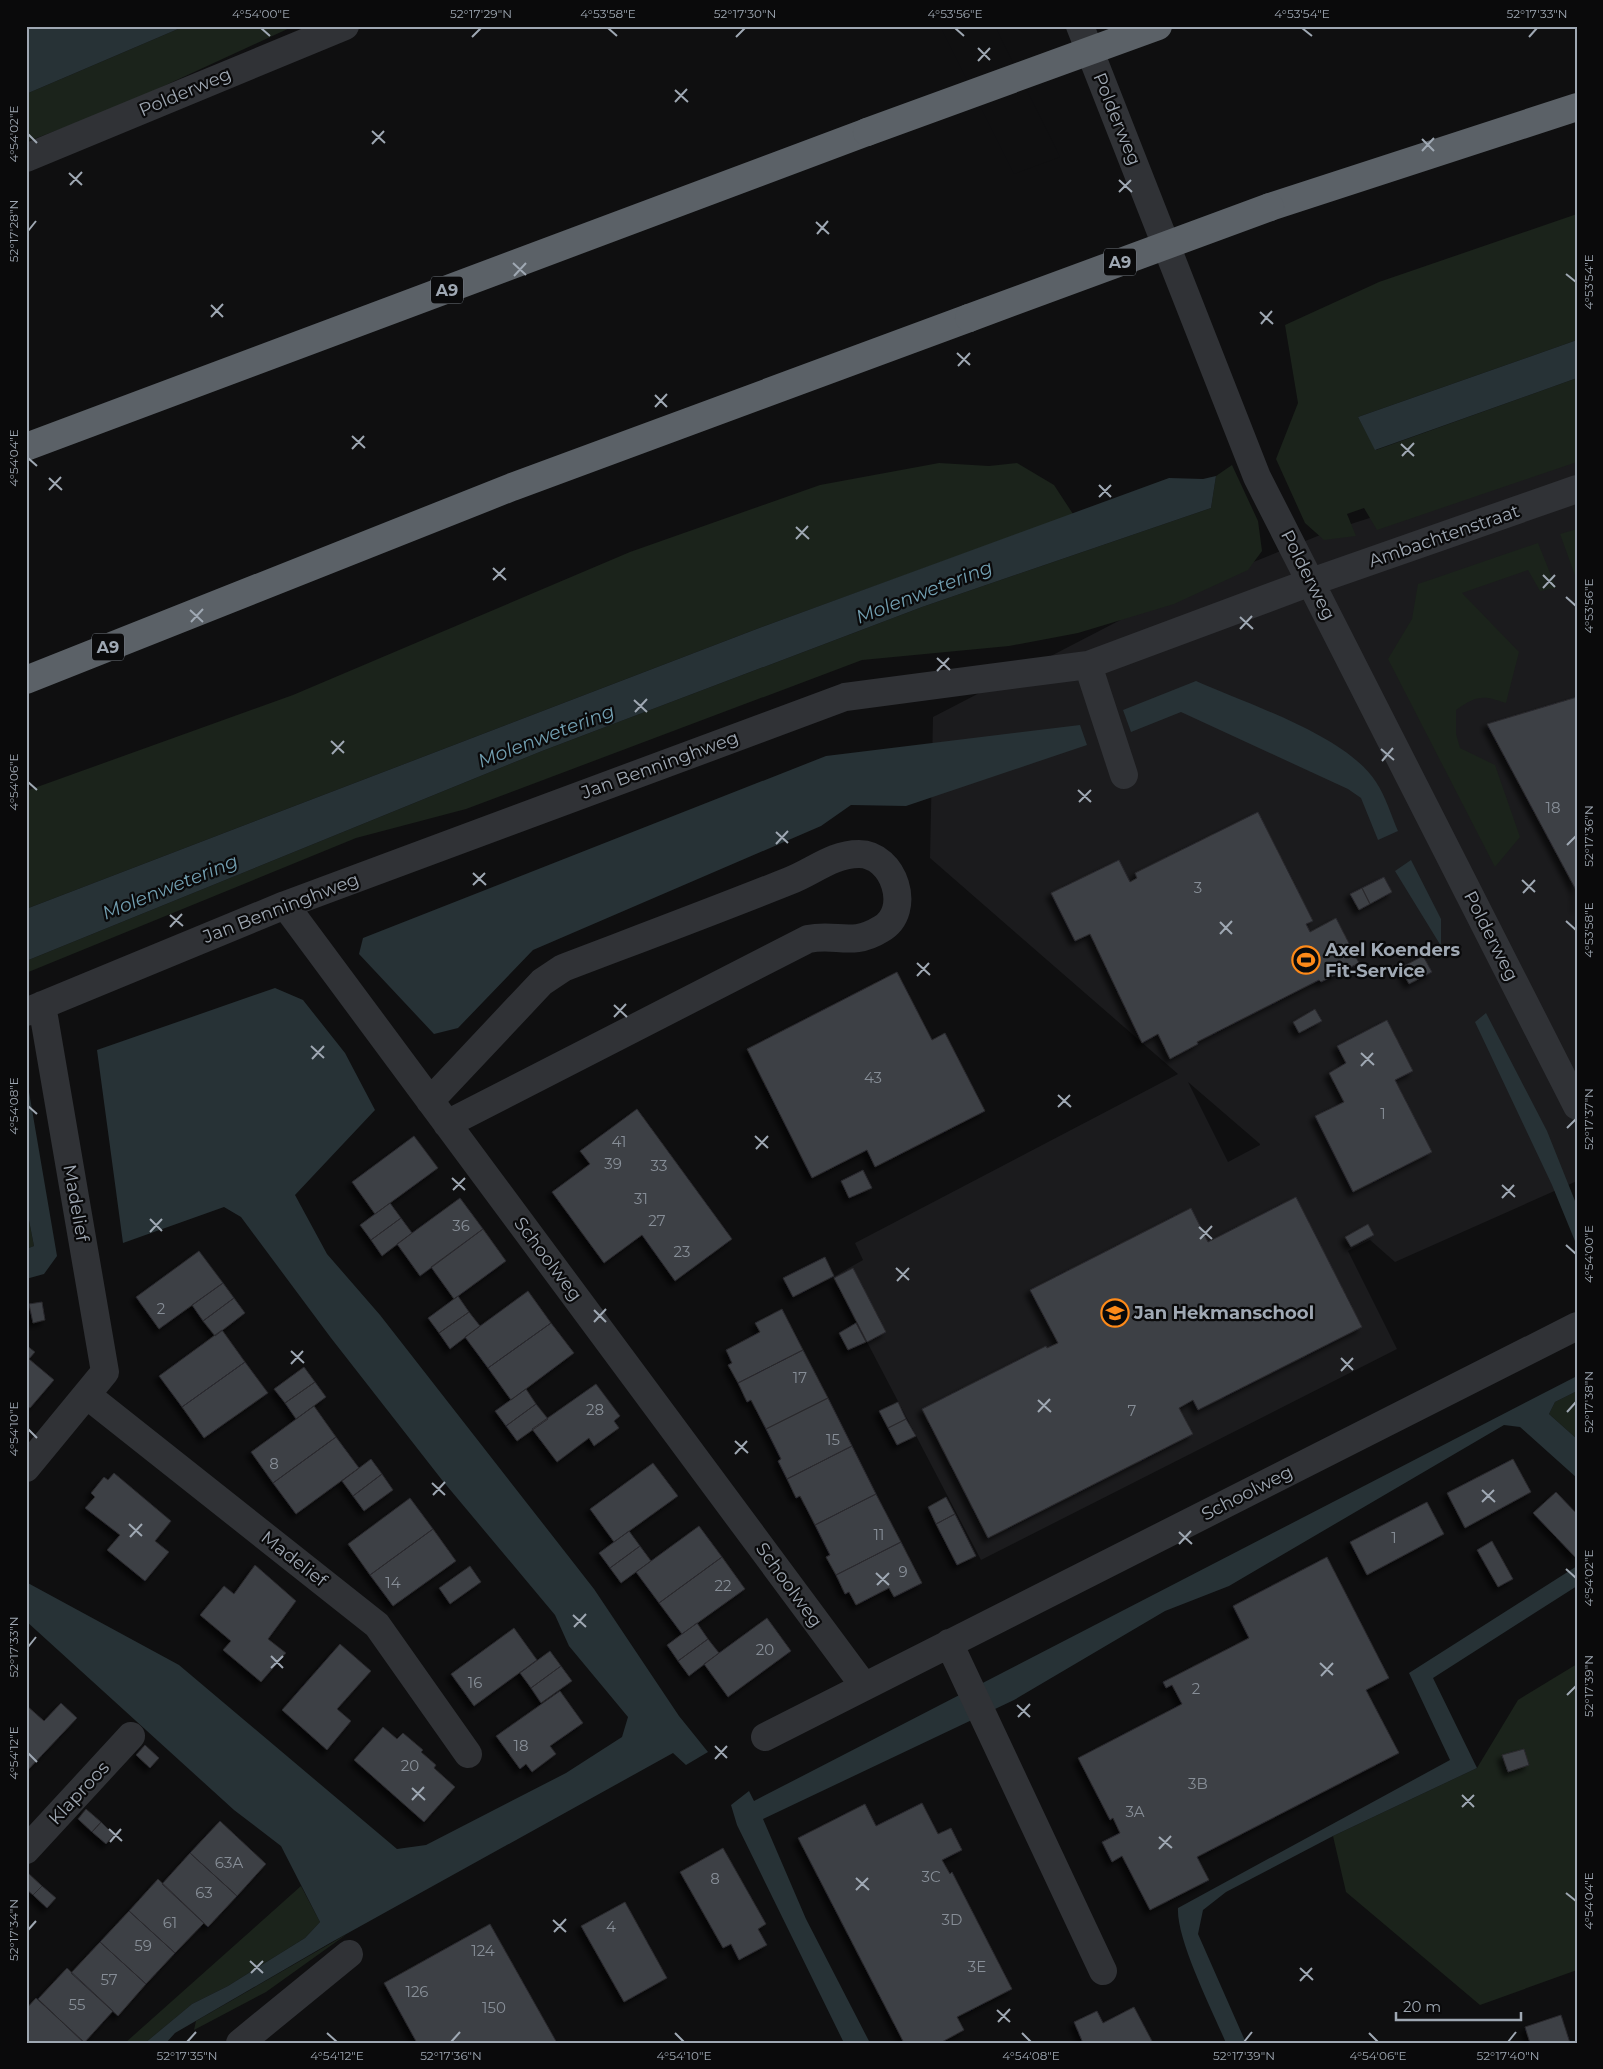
<svg xmlns="http://www.w3.org/2000/svg" width="1603" height="2069" font-family="Montserrat,sans-serif">
<style>
.built{fill:#1b1b1d;fill-rule:evenodd}
.green{fill:#1b231b}
.water{fill:#273236}
.pier{fill:#0f0f10}
.building{fill:#3e3f44;stroke:#29292d;filter:url(#shadow)}
.lines{fill:none;stroke-linecap:round;stroke-linejoin:round}
.minor{stroke:#303236;stroke-width:28}
.highway{stroke:#5b6167;stroke-width:28}
.highway-bridge{stroke:#5b6167;stroke-width:28}
.ticks{fill:none;stroke:#9fa8b3;stroke-width:2}
.labels{text-anchor:middle;dominant-baseline:central;stroke-width:4.5;stroke-linejoin:round;paint-order:stroke}
.number-label{font-size:15px;fill:#878e97}
.shield{fill:#0a0a0b;stroke:#727981;stroke-width:1}
.shield-label{font-size:16px;font-weight:bold;fill:#9fa8b3}
.street-label{font-size:18px;fill:#9fa8b3;stroke:#0a0a0b}
.poi-label{font-size:18px;font-weight:bold;fill:#9fa8b3;stroke:#0a0a0b;text-anchor:start}
.water-label{font-size:19px;font-style:italic;fill:#729fb1;stroke:#0a0a0b}
.neatline{fill:none;stroke:#9fa8b3;stroke-width:2}
.ticks-label{font-size:12px;text-anchor:middle;fill:#9fa8b3}
</style>
<defs>
<filter id="shadow"><feDropShadow dx="-4.5" dy="4.5" stdDeviation="2.5" flood-color="#0009"/></filter>
</defs>
<rect width="100%" height="100%" fill="#0f0f10"/>
<path class="built" d="M1577 452V1181L1395 1262 1370 1240 1348 1251 1397 1349 981 1560 833 1277 863 1260 855 1243 1178 1074 930 858 933 717 1159 600 1335 529ZM1188 1082 1260 1144V1145L1228 1162Z"/>
<path class="green" d="M185 26H294L116 108 26 142V94Z
M1577 214V340L1358 417 1376 450 1577 378V462L1377 530 1364 508 1347 514 1356 536 1324 540 1305 523 1276 459 1298 403 1285 325 1379 282Z
M939 463 989 466 1017 463 1054 485 1073 514 754 630 26 909V791L293 695 630 552 820 485Z
M1232 465 1258 521 1262 551 1248 570 1174 604 1078 633 1009 646 862 660 466 809 356 838 26 973V961L542 751 922 607 1211 508 1216 476Z
M1577 529V581L1560 534Z
M1538 543 1556 588 1540 591 1528 570 1462 593 1519 652 1506 703C1483 695 1477 695 1456 710V734L1460 748 1495 765 1520 837 1495 867 1388 659 1412 619 1418 584Z
M26 1205 34 1246 26 1249Z
M1577 1391V1439L1549 1414 1555 1402Z
M1577 1664V1970L1480 2005 1346 1892 1333 1836 1477 1768 1518 1700Z
M301 1886 320 1922 305 1938 228 1986 192 2004 145 2043H125Z
M347 1934 266 1992 194 2030 196 2021Z"/>
<path class="water" d="M26 26H185L26 94Z
M1577 340V378L1375 450 1358 417Z
M1216 476 1211 508 922 607 542 751 26 961V909L754 630 1169 478 1203 479Z
M1196 681C1247 704 1346 735 1376 782 1386 797 1391 815 1398 831L1378 840 1361 798 1348 789 1181 712 1131 732 1123 710Z
M1080 725 1087 745 906 806 851 805 821 826 533 950 458 1028 434 1034 359 954 363 938 826 756Z
M1411 860 1441 919V946L1395 871Z
M275 988 303 1000 345 1053 375 1110 295 1195 327 1254 380 1315 594 1589 679 1716 708 1752 686 1765 673 1753 330 1943 175 2033 166 2043H145L192 2004 228 1986 305 1938 320 1922 281 1846 234 1810 26 1621V1582L179 1665 397 1849 426 1845 566 1773 622 1737 628 1717 569 1646 555 1615 442 1480 331 1338 241 1217 224 1207 123 1243 97 1050Z
M1486 1013 1547 1131 1577 1206V1246L1552 1185 1475 1022Z
M26 1090 29 1092 57 1256 44 1274 26 1279V1249L34 1246 26 1205Z
M1577 1376V1391L1555 1402 1549 1414 1577 1439V1478L1520 1427 1504 1425 1229 1586 1165 1611 1014 1700 763 1819 806 1919 870 2043H844L737 1825 731 1805 749 1791 754 1801Z
M1577 1566V1586L1433 1678 1477 1768 1333 1836 1226 1892 1203 1910 1198 1934 1246 2043H1226C1213 2012 1176 1939 1178 1908L1450 1760 1409 1673Z"/>
<path class="pier" d="M940 26H995L1060 157 1014 174Z"/>
<path class="building" d="M1577 697V909L1576 890 1487 724Z
M1258 812 1313 921 1306 924 1310 932 1336 918 1359 963 1321 982 1319 980 1197 1042 1198 1044 1170 1059 1158 1034 1142 1043 1090 934 1075 941 1051 893 1119 860 1130 882 1137 878 1135 873Z
M1384 877 1392 892 1370 904 1362 888Z
M1362 888 1370 904 1359 910 1350 894Z
M1423 956 1432 972 1409 984 1400 968Z
M897 972 932 1040 945 1033 985 1111 875 1167 867 1150 812 1178 747 1049Z
M1315 1009 1322 1021 1299 1033 1293 1022Z
M1387 1020 1413 1071 1395 1080 1432 1152 1353 1192 1315 1116 1344 1102 1329 1073 1346 1063 1337 1046Z
M637 1109 732 1239 675 1281 642 1235 604 1263 552 1192 590 1164 580 1151Z
M414 1136 438 1168 375 1214 352 1182Z
M863 1170 872 1188 849 1198 841 1181Z
M1296 1197 1362 1327 1198 1410 1193 1400 1179 1408 1193 1434 988 1538 922 1409 1046 1346 1047 1348 1058 1343 1030 1290 1191 1208 1208 1242Z
M460 1198 483 1229 420 1276 397 1244Z
M390 1203 401 1218 371 1240 360 1225Z
M401 1218 412 1233 382 1256 371 1240Z
M1368 1224 1374 1235 1351 1247 1345 1237Z
M483 1229 506 1261 454 1299 431 1267Z
M199 1251 223 1283 159 1329 136 1297Z
M825 1257 834 1276 793 1297 783 1278Z
M853 1268 886 1332 867 1342 834 1278Z
M223 1283 234 1298 203 1321 192 1305Z
M528 1291 551 1323 488 1368 465 1337Z
M458 1296 469 1312 439 1333 428 1318Z
M234 1298 245 1313 215 1336 203 1321Z
M42 1302 45 1320 33 1323 29 1304Z
M782 1309 803 1350 738 1383 728 1365 732 1363 726 1350 760 1332 755 1323Z
M469 1312 480 1326 450 1349 439 1333Z
M551 1323 574 1353 511 1400 488 1368Z
M856 1323 866 1342 848 1350 839 1333Z
M222 1330 245 1362 182 1407 159 1376Z
M26 1345 35 1352 29 1359 54 1380 30 1408 26 1405Z
M803 1350 828 1398 766 1429 751 1400 747 1402 738 1383Z
M245 1362 268 1393 204 1438 182 1407Z
M304 1367 315 1382 285 1403 274 1389Z
M315 1382 326 1397 296 1419 285 1403Z
M596 1384 620 1416 614 1421 619 1428 594 1446 589 1438 557 1462 532 1429Z
M526 1389 536 1404 506 1426 495 1411Z
M828 1398 852 1446 787 1479 778 1461 781 1459 766 1429Z
M898 1402 906 1419 888 1428 879 1411Z
M536 1404 548 1419 517 1441 506 1426Z
M314 1406 336 1437 273 1483 251 1452Z
M906 1419 916 1436 897 1445 888 1428Z
M336 1437 359 1468 296 1514 273 1483Z
M852 1446 876 1494 815 1525 800 1496 796 1498 787 1479Z
M371 1459 382 1474 353 1496 342 1481Z
M1513 1459 1531 1492 1465 1528 1447 1493Z
M653 1463 678 1496 614 1542 590 1509Z
M114 1473 171 1521 155 1541 169 1552 145 1581 107 1550 120 1535 85 1508 95 1497 91 1493 104 1477 108 1480Z
M382 1474 393 1490 364 1511 353 1496Z
M1556 1492 1577 1514 1576 1558 1533 1513Z
M876 1494 901 1542 836 1575 826 1557 830 1555 815 1525Z
M946 1497 955 1514 936 1524 928 1507Z
M410 1498 433 1529 370 1575 348 1544Z
M1427 1502 1444 1534 1367 1575 1350 1542Z
M955 1514 976 1556 957 1565 936 1524Z
M699 1526 722 1557 659 1603 636 1572Z
M433 1529 456 1561 393 1606 370 1575Z
M629 1531 640 1546 610 1568 599 1553Z
M1492 1541 1513 1579 1498 1587 1477 1550Z
M901 1542 922 1583 894 1597 889 1588 856 1605 849 1592 845 1594 836 1575Z
M640 1546 651 1561 621 1583 610 1568Z
M722 1557 745 1589 682 1634 659 1603Z
M1327 1557 1389 1678 1366 1690 1399 1753 1197 1857 1209 1880 1150 1910 1122 1856 1112 1862 1102 1842 1120 1833 1113 1818 1110 1820 1078 1758 1182 1704 1172 1685 1166 1688 1163 1682 1249 1638 1233 1606Z
M255 1565 296 1601 268 1639 286 1653 261 1682 223 1650 231 1641 200 1615 224 1586 234 1594Z
M470 1566 481 1582 450 1604 439 1588Z
M767 1618 791 1651 728 1697 704 1664Z
M697 1623 708 1639 678 1661 667 1645Z
M514 1628 537 1660 474 1706 451 1674Z
M708 1639 719 1653 689 1676 678 1661Z
M340 1644 371 1671 337 1709 351 1721 327 1750 282 1710Z
M550 1651 561 1666 531 1688 520 1673Z
M561 1666 572 1681 541 1703 531 1688Z
M560 1691 583 1723 550 1746 556 1754 532 1772 526 1764 520 1769 496 1736Z
M61 1703 77 1718 26 1772V1705L44 1721Z
M383 1727 397 1739 403 1733 423 1750 421 1752 436 1765 434 1768 455 1787 424 1822 354 1760Z
M145 1745 159 1758 150 1768 136 1755Z
M1524 1749 1529 1765 1508 1772 1502 1755Z
M922 1803 938 1834 951 1828 962 1850 942 1860 950 1874 952 1872 1012 1989 957 2017 964 2030 940 2043H904L798 1838 865 1804 876 1826Z
M86 1809 101 1822 92 1832 78 1819Z
M220 1821 266 1864 237 1896 190 1853Z
M101 1822 114 1835 106 1844 92 1832Z
M723 1848 766 1924 758 1929 767 1945 739 1960 731 1944 723 1948 680 1872Z
M190 1853 237 1896 208 1927 162 1884Z
M28 1873 42 1886 33 1895 26 1889Z
M158 1879 204 1923 175 1953 129 1911Z
M42 1886 56 1898 47 1908 33 1895Z
M625 1902 667 1978 624 2002 581 1926Z
M129 1911 175 1953 146 1984 100 1942Z
M490 1924 557 2043H417L384 1983Z
M100 1942 146 1984 118 2016 71 1973Z
M67 1968 113 2011 84 2043 38 1999Z
M36 1998 83 2041 81 2043H26V2009Z
M1134 2007 1153 2043H1083L1074 2022 1097 2011 1103 2023Z
M1561 2015 1570 2043H1530L1525 2027Z"/>
<g class="lines">
<path class="minor" d="M1080 26 1257 477 1577 1106
M26 158 345 26
M1088 665 1124 775
M285 905 864 1686
M26 1012 285 905 845 697 1088 665 1311 582 1577 489
M430 1101 542 982 563 968C639 939 714 911 789 881 813 872 832 854 859 854 894 854 913 911 881 929 852 947 837 933 808 939L447 1124
M88 1396 377 1625 468 1754
M26 1468 105 1372 42 1005
M949 1643 1103 1971
M765 1737 1577 1326
M26 1850 131 1736
M240 2043 349 1954"/>
<path class="highway" d="M1270 207 1577 107
M26 447 867 132
M26 680 512 487 969 318"/>
<path class="highway-bridge" d="M867 132 1158 26
M969 318 1270 207"/>
</g>
<path class="ticks" d="M261 28 270 36M608 28 617 36M955 28 964 36M1302 28 1312 36M472 37 481 28M736 37 745 28M1529 37 1537 28M978 48 990 60M978 61 990 48M675 90 688 102M675 102 687 89M372 131 385 143M28 134 37 143M1422 139 1434 151M372 144 384 131M1422 151 1434 138M69 173 82 185M1119 180 1132 192M70 185 82 172M1119 192 1131 180M816 222 829 234M28 231 36 221M817 234 828 221M513 263 526 275M1566 274 1576 282M514 276 526 263M211 305 223 317M1260 312 1273 324M211 317 223 304M1261 324 1272 311M957 353 970 365M958 366 970 353M655 395 667 407M655 407 667 394M352 436 365 448M1401 444 1414 456M352 449 364 436M1402 456 1414 443M28 458 37 466M49 478 62 490M1099 485 1111 497M49 490 61 477M1099 497 1111 485M796 527 809 539M796 539 808 526M493 568 506 580M1543 575 1555 587M493 580 505 568M1543 588 1555 575M1566 597 1576 606M190 610 203 622M1240 617 1253 629M191 622 203 609M1240 629 1252 616M937 658 950 670M937 671 949 658M634 700 647 712M635 712 647 699M331 741 344 753M1381 749 1394 760M332 754 344 741M1382 761 1393 748M28 782 37 790M1078 790 1091 802M1079 802 1091 790M776 832 788 843M776 844 788 831M1567 845 1576 836M473 873 486 885M1522 880 1535 892M473 885 485 873M1523 893 1535 880M170 915 183 926M1566 921 1576 930M1220 922 1232 934M170 927 182 914M1220 934 1232 921M917 963 930 975M917 976 929 963M614 1005 627 1017M614 1017 626 1004M311 1046 324 1058M1361 1053 1374 1065M312 1059 324 1046M1361 1066 1373 1053M1058 1095 1071 1107M28 1106 37 1114M1058 1107 1070 1095M1567 1128 1576 1119M755 1136 768 1148M756 1149 768 1136M452 1178 465 1190M1502 1185 1515 1197M453 1190 465 1178M1502 1198 1514 1185M150 1219 162 1231M1199 1227 1212 1239M150 1232 162 1219M1200 1239 1212 1226M1566 1245 1576 1254M896 1268 909 1280M897 1281 909 1268M594 1310 606 1322M594 1322 606 1309M291 1351 304 1363M1341 1358 1353 1370M291 1364 303 1351M1341 1371 1353 1358M1038 1400 1051 1412M1038 1412 1050 1399M1567 1412 1576 1402M28 1429 37 1438M735 1441 748 1453M735 1454 747 1441M432 1483 445 1495M1482 1490 1495 1502M433 1495 445 1482M1482 1502 1494 1490M129 1524 142 1536M1179 1532 1192 1544M130 1537 142 1524M1179 1544 1191 1531M1566 1569 1576 1578M876 1573 889 1585M877 1585 889 1573M573 1615 586 1627M574 1627 586 1614M28 1647 36 1637M271 1656 283 1668M1320 1663 1333 1675M271 1668 283 1656M1321 1676 1333 1663M1567 1695 1576 1686M1017 1705 1030 1717M1018 1717 1030 1704M715 1746 727 1758M28 1753 37 1762M715 1759 727 1746M412 1788 425 1800M1462 1795 1474 1807M412 1800 424 1787M1462 1807 1474 1795M109 1829 122 1841M1159 1837 1172 1848M110 1842 121 1829M1159 1849 1171 1836M856 1878 869 1890M856 1890 868 1878M1566 1893 1576 1901M553 1920 566 1932M28 1930 36 1921M554 1932 566 1919M250 1961 263 1973M1300 1968 1313 1980M251 1973 263 1961M1300 1981 1312 1968M997 2010 1010 2022M998 2022 1010 2009M327 2033 337 2042M675 2033 684 2042M1022 2033 1031 2042M1369 2033 1378 2042M187 2042 196 2032M451 2042 460 2032M1244 2042 1252 2032M1508 2042 1516 2032"/>
<defs>
<g id="stadium-ring" transform="scale(1.4375)"><circle r="9.5" fill="#0a0a0b" stroke="#fe8a19" stroke-width="1.5"/><path d="M0-5a6.5 5 0 1 0 0 10a6.5 5 0 1 0 0-10ZM-3.5-1.8h7v3.6h-7Z" fill="#fe8a19"/></g>
<g id="school-ring" transform="scale(1.4375)"><circle r="9.5" fill="#0a0a0b" stroke="#fe8a19" stroke-width="1.5"/><path d="M0-5L7-2L0 1L-7-2ZM-4 1L0 2.5L4 1V4Q0 6-4 4Z" fill="#fe8a19"/></g>
</defs>
<g fill-rule="evenodd">
<use href="#stadium-ring" x="1306" y="960"/>
<use href="#school-ring" x="1115" y="1313"/>
</g>
<g class="labels">
<g class="number-label">
<text x="1553" y="807">18</text>
<text x="1198" y="887">3</text>
<text x="873" y="1077">43</text>
<text x="1383" y="1113">1</text>
<text x="619" y="1141">41</text>
<text x="613" y="1163">39</text>
<text x="659" y="1165">33</text>
<text x="641" y="1198">31</text>
<text x="657" y="1220">27</text>
<text x="461" y="1225">36</text>
<text x="682" y="1251">23</text>
<text x="161" y="1308">2</text>
<text x="800" y="1377">17</text>
<text x="595" y="1409">28</text>
<text x="1132" y="1410">7</text>
<text x="833" y="1439">15</text>
<text x="274" y="1463">8</text>
<text x="879" y="1534">11</text>
<text x="1394" y="1537">1</text>
<text x="903" y="1571">9</text>
<text x="393" y="1582">14</text>
<text x="723" y="1585">22</text>
<text x="765" y="1649">20</text>
<text x="475" y="1682">16</text>
<text x="1196" y="1688">2</text>
<text x="521" y="1745">18</text>
<text x="410" y="1765">20</text>
<text x="1198" y="1783">3B</text>
<text x="1135" y="1811">3A</text>
<text x="229" y="1862">63A</text>
<text x="931" y="1876">3C</text>
<text x="715" y="1878">8</text>
<text x="204" y="1892">63</text>
<text x="952" y="1919">3D</text>
<text x="170" y="1922">61</text>
<text x="611" y="1926">4</text>
<text x="143" y="1945">59</text>
<text x="483" y="1950">124</text>
<text x="977" y="1966">3E</text>
<text x="109" y="1979">57</text>
<text x="417" y="1991">126</text>
<text x="77" y="2004">55</text>
<text x="494" y="2007">150</text>
</g>
<g class="shield">
<rect x="1104" y="248.5" width="32" height="27" rx="4"/>
<rect x="431" y="276.5" width="32" height="27" rx="4"/>
<rect x="92" y="633.5" width="32" height="27" rx="4"/>
</g>
<g class="shield-label">
<text x="1120" y="262">A9</text>
<text x="447" y="290">A9</text>
<text x="108" y="647">A9</text>
</g>
<g class="street-label">
<text transform="translate(185 92) rotate(-23)">Polderweg</text>
<text transform="translate(1117 119) rotate(68)">Polderweg</text>
<text transform="translate(1444 536) rotate(-19)">Ambachtenstraat</text>
<text transform="translate(1308 575) rotate(63)">Polderweg</text>
<text transform="translate(660 765) rotate(-20)">Jan Benninghweg</text>
<text transform="translate(281 908) rotate(-21)">Jan Benninghweg</text>
<text transform="translate(1491 936) rotate(63)">Polderweg</text>
<text transform="translate(76 1203) rotate(80)">Madelief</text>
<text transform="translate(548 1259) rotate(53)">Schoolweg</text>
<text transform="translate(1247 1493) rotate(-27)">Schoolweg</text>
<text transform="translate(294 1559) rotate(38)">Madelief</text>
<text transform="translate(789 1585) rotate(54)">Schoolweg</text>
<text transform="translate(79 1793) rotate(-47)">Klaproos</text>
</g>
<g class="poi-label">
<text x="1325" y="950">Axel Koenders<tspan x="1325" dy="21">Fit-Service</tspan></text>
<text x="1134" y="1313">Jan Hekmanschool</text>
</g>
<g class="water-label">
<text transform="translate(924 592) rotate(-21)">Molenwetering</text>
<text transform="translate(546 736) rotate(-21)">Molenwetering</text>
<text transform="translate(170 887) rotate(-22)">Molenwetering</text>
</g>
</g>
<rect width="1603" height="2069" fill="none" stroke="#0a0a0b" stroke-width="55"/>
<path d="M1396 2012v8h125v-8" fill="none" stroke="#9fa8b3" stroke-width="2.5"/>
<text x="1403" y="2012" font-size="15" fill="#9fa8b3" stroke="#0a0a0b" stroke-width="4" paint-order="stroke">20 m</text>
<rect x="28" y="28" width="1548" height="2014" class="neatline"/>
<g class="ticks-label">
<text x="261" y="18">4°54'00"E</text>
<text x="481" y="18">52°17'29"N</text>
<text x="608" y="18">4°53'58"E</text>
<text x="745" y="18">52°17'30"N</text>
<text x="955" y="18">4°53'56"E</text>
<text x="1302" y="18">4°53'54"E</text>
<text x="1537" y="18">52°17'33"N</text>
<text transform="translate(14 134) rotate(-90)" y="4">4°54'02"E</text>
<text transform="translate(14 231) rotate(-90)" y="4">52°17'28"N</text>
<text transform="translate(1589 282) rotate(-90)" y="4">4°53'54"E</text>
<text transform="translate(14 458) rotate(-90)" y="4">4°54'04"E</text>
<text transform="translate(1589 606) rotate(-90)" y="4">4°53'56"E</text>
<text transform="translate(14 782) rotate(-90)" y="4">4°54'06"E</text>
<text transform="translate(1589 836) rotate(-90)" y="4">52°17'36"N</text>
<text transform="translate(1589 930) rotate(-90)" y="4">4°53'58"E</text>
<text transform="translate(14 1106) rotate(-90)" y="4">4°54'08"E</text>
<text transform="translate(1589 1119) rotate(-90)" y="4">52°17'37"N</text>
<text transform="translate(1589 1254) rotate(-90)" y="4">4°54'00"E</text>
<text transform="translate(1589 1402) rotate(-90)" y="4">52°17'38"N</text>
<text transform="translate(14 1429) rotate(-90)" y="4">4°54'10"E</text>
<text transform="translate(1589 1578) rotate(-90)" y="4">4°54'02"E</text>
<text transform="translate(14 1647) rotate(-90)" y="4">52°17'33"N</text>
<text transform="translate(1589 1686) rotate(-90)" y="4">52°17'39"N</text>
<text transform="translate(14 1753) rotate(-90)" y="4">4°54'12"E</text>
<text transform="translate(1589 1901) rotate(-90)" y="4">4°54'04"E</text>
<text transform="translate(14 1930) rotate(-90)" y="4">52°17'34"N</text>
<text x="187" y="2060">52°17'35"N</text>
<text x="337" y="2060">4°54'12"E</text>
<text x="451" y="2060">52°17'36"N</text>
<text x="684" y="2060">4°54'10"E</text>
<text x="1031" y="2060">4°54'08"E</text>
<text x="1244" y="2060">52°17'39"N</text>
<text x="1378" y="2060">4°54'06"E</text>
<text x="1508" y="2060">52°17'40"N</text>
</g>
</svg>
